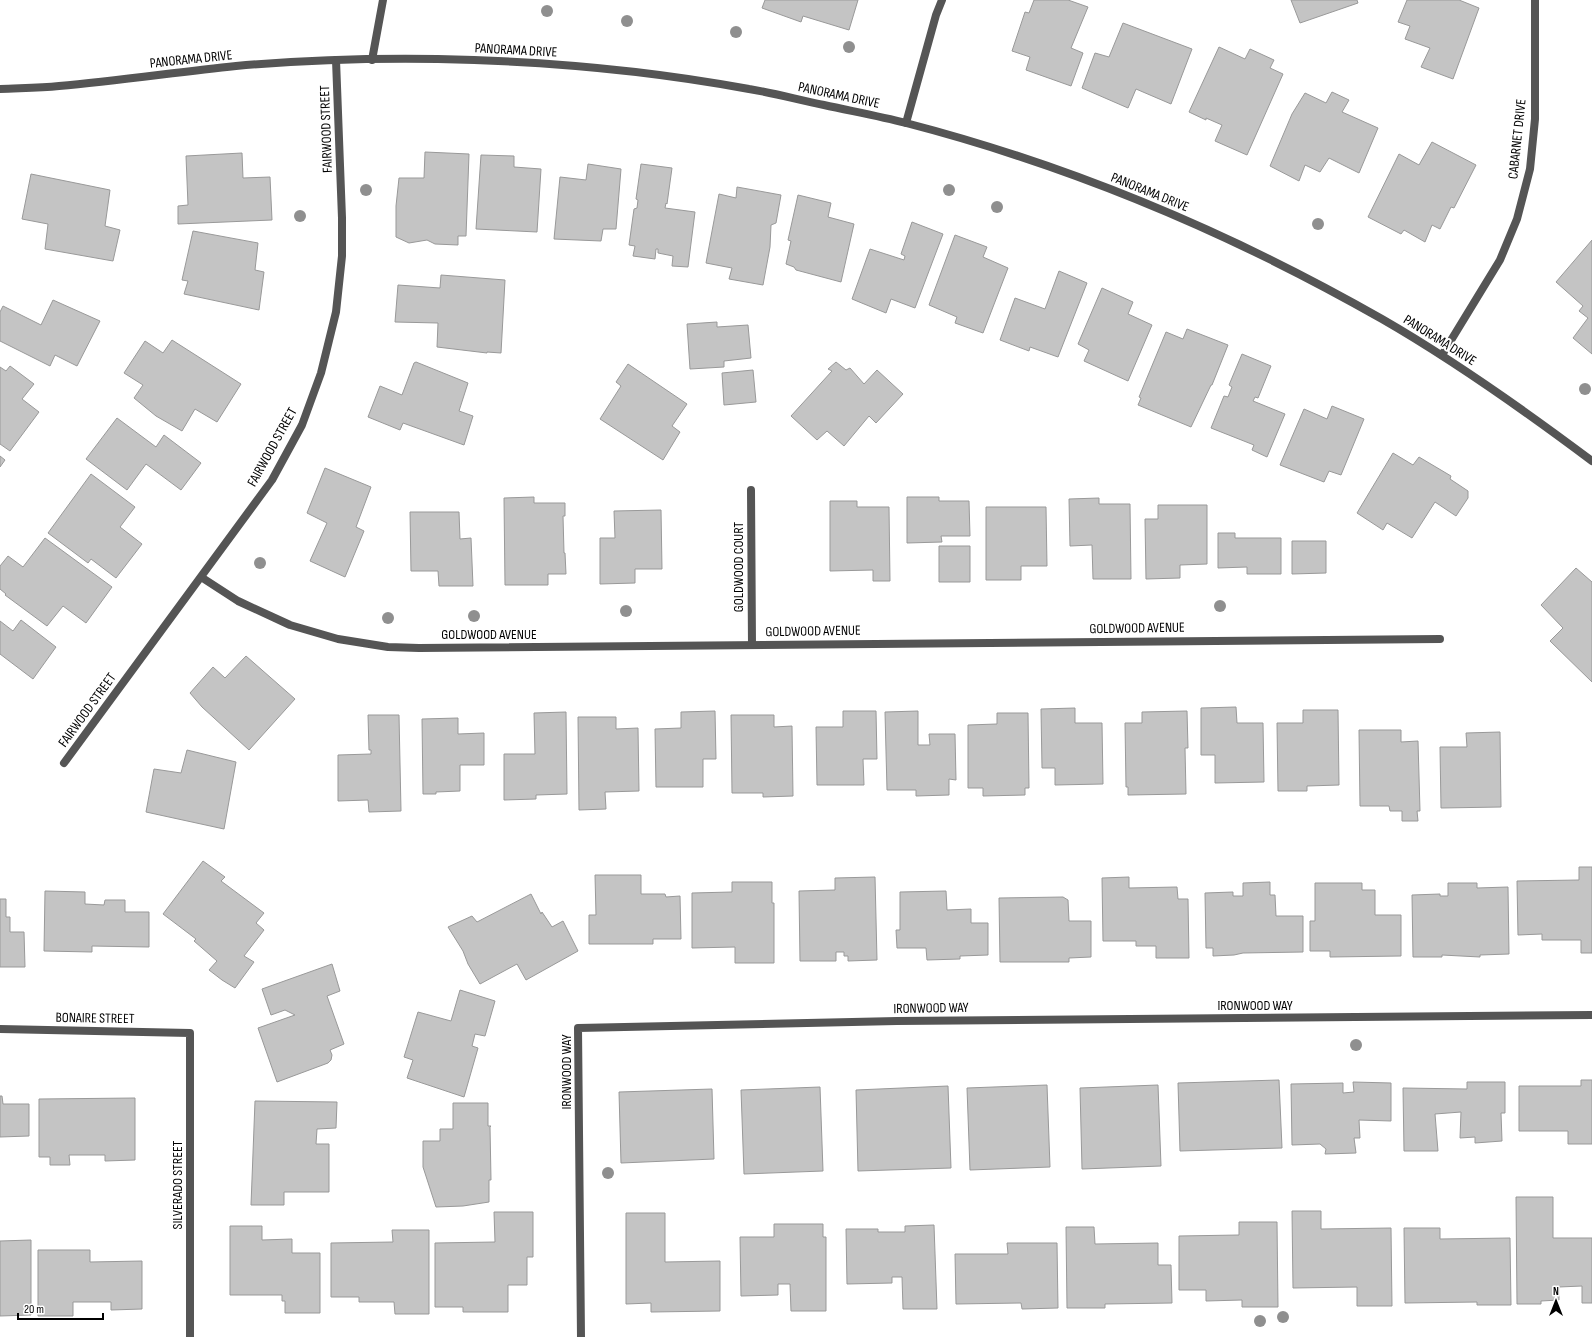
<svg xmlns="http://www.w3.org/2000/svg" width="1592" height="1337" font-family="'Sofia Sans Condensed',sans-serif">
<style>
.building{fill:#c4c4c4;stroke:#999}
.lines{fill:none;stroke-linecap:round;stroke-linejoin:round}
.service{stroke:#555;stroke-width:8}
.minor{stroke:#555;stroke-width:8}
.tertiary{stroke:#555;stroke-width:8}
.tree{fill:#8f8f8f}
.labels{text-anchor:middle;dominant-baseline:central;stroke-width:4;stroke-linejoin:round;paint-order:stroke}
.street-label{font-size:14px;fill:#000;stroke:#fff}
</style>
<rect width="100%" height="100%" fill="#fff"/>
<path class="building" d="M765 0H858L849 30 803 16 801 22 762 8Z
M1034 0H1068L1088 7 1071 48 1083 53 1071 86 1026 70 1030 57 1012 51 1025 12 1029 13Z
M1291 0H1357L1358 3 1300 23Z
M1407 0H1459L1479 8 1453 79 1421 67 1430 48 1405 39 1410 26 1398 22Z
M1123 23 1192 49 1171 104 1136 89 1128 108 1082 88 1095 53 1109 57Z
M1219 47 1245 59 1250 49 1274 60 1270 68 1283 74 1247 155 1215 141 1222 125 1206 118V120L1189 112Z
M1332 92 1349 100 1342 112 1378 128 1359 173 1329 158 1320 172 1305 165 1299 181 1270 166 1292 114 1305 93 1326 103Z
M1432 142 1476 165 1454 208 1451 207 1440 229 1432 225 1425 242 1404 230 1401 234 1368 217 1399 154 1419 165Z
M425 152 469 154 466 236H458V245L435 244 427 240 409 243 396 237V206L399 178H424Z
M242 153 243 178 270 177 272 220 178 224V206L188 205 186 156Z
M481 155 514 156V167L541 169 537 232 476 229Z
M588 164 621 169 616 229H603L601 241 554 239 560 177 586 180Z
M641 164 672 168 667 204 666 203 665 208 695 212 688 267 672 266 673 256 658 253V249H656L655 259 633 256 635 246 629 245 634 209 637 208 638 200 636 199Z
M31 174 110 190 105 226 120 230 113 261 45 249 48 224 22 219Z
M737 187 781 195 776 223 771 225 770 247 763 285 729 279 732 268 706 263 719 194 736 198Z
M798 195 831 203 828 217 854 224 841 282 796 270 794 267 786 264 791 241 788 240Z
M912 222 943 234 915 308 891 299 886 313 852 299 870 249 904 260 905 256 901 254Z
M193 231 258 243 255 270 264 272 259 310 184 294 188 281 182 280Z
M955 235 987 247 983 257 1008 268 983 333 955 323 957 317 929 305Z
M1592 240V354L1573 338 1588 318 1579 311 1583 306 1556 282Z
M1059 271 1087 283 1058 357 1030 347 1029 351 1000 340 1015 298 1045 309Z
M441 275 505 280 501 353 487 352V353L437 347 438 323 395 322 398 285 440 288Z
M1102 288 1133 302 1128 314 1152 325 1128 381 1084 361 1089 350 1078 344Z
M53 300 100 321 77 366 55 355 50 366 0 341V312L3 306 41 325Z
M717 322V327L748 325 751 358 724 361V367L690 369 687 324Z
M1187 329 1228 345 1212 385H1211L1191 427 1138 405 1141 398 1139 397 1166 332 1183 339Z
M172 340 241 384 217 422 195 409 182 431 156 416 134 398 143 385 124 373 145 341 163 353Z
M1242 354 1271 366 1258 398 1255 397 1253 401 1285 414 1267 457 1252 450 1254 445 1211 428 1224 396 1228 397 1232 387 1229 385Z
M416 362 468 383 459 411 473 416 464 445 403 423 400 430 368 417 380 386 402 395 414 363Z
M836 362 846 370 850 368 864 384 877 370 903 394 876 423 869 416 844 446 827 431 817 440 791 416 832 371 828 369Z
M628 364 687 404 672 426 680 432 663 460 600 419 621 386 616 382Z
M10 366 34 384 22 399 39 412 10 451 0 444V367L6 371Z
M753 370 756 402 724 405 722 373Z
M1332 406 1364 419 1341 475 1329 471 1324 482 1280 465 1304 409 1327 419Z
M117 418 156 447 164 435 201 463 181 490 146 464 127 490 86 459Z
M1393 453 1413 465 1419 457 1451 476 1450 479 1468 491V498L1456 516 1435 502 1412 538 1387 523 1383 530 1357 513Z
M0 456 5 460 0 467Z
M325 468 371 487 356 527 364 531 345 577 310 561 327 523 307 513Z
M91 474 135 507 120 527 142 544 116 578 91 559 88 563 48 533Z
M534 497V503H565V516H563L564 553H565L566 574H548V585H505L504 498Z
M907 497H939V501H969L970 536H941L942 542 907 543Z
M1099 498V504H1130L1131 579H1093L1092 545 1070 546 1069 499Z
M830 501H857V507H889L890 581H873V570L830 571Z
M1158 505H1207V564L1180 565V578L1146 579 1145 519H1158Z
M986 507H1046L1047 566H1021V580H986Z
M661 510 662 569H635V583L600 584V538H615L614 511Z
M410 512H459L460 539 471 538 473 586H439L438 571H411Z
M1218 533H1235V538H1281V574H1247V567L1218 568Z
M45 538 112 587 86 623 63 606 47 626 5 595 6 594 0 589V566L8 556 23 567Z
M1292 541H1326V573L1292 574Z
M939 546H970V582H939Z
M1576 568 1592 582V682L1550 641 1563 628 1541 605Z
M21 620 56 647 33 679 0 654V621L13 631Z
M246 656 295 699 249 750 202 707 190 693 213 667 225 678Z
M1236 707 1237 723H1263L1264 782 1215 783V755H1201V708Z
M1075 708V723H1102L1103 784 1055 785V768H1042L1041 709Z
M1303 710H1338L1339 785 1307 786V791H1278L1277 723H1303Z
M715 711 716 759H703V787H656L655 729 681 728V712Z
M843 711H876L877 759H863L864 785H817L816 727H843Z
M918 711V745H930L929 734H955L956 780 949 779V795L916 796V790H887L885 712Z
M1187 711 1188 748H1185L1186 794 1128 795V787H1126L1125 723H1142V712Z
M566 712 567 794 536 795V799L504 800V754H535L534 713Z
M997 713H1028L1029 788H1025V795L983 796V788H968V725L997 724Z
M368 715H399L401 811 369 812 368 800 338 801V755L371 754V750H369Z
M731 715H774V727L792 726 793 796 763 797V793H732Z
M578 717H616V729L638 728 639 791 605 792 606 809 579 810Z
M458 718V734L484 733V765H460V791L436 792V794H423L422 719Z
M1359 730H1401V742L1418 741 1420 811H1417L1418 821H1402V811H1390L1389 806H1360Z
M1500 732 1501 807 1441 808 1440 747H1467L1466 733Z
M187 750 236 762 224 829 146 812 154 769 181 773Z
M203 861 225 877 221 881 264 913 256 923 264 930 244 956 254 962 235 988 222 980 209 970 217 961 194 941 196 939 163 914Z
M1579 867H1592V953H1581V940H1542V934L1518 935 1517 881 1579 880Z
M595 875H641V894H665L666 897 680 896 681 939H653V944H589V915H596Z
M875 877 877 960 848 961V956H844V952H836V961H800L799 891 835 890V878Z
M1129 877V888L1177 887 1178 899H1188L1189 958H1156V946H1136V941H1103L1102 878Z
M732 882H772V903H774V963H735V947L692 948V893L732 892Z
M1270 882V895H1275L1276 916H1303V952L1243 953 1234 955 1213 956V948H1206L1205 893 1233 892V896H1243V883Z
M1315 883H1362V890H1375V915H1401V956L1330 957V951H1310V921H1315Z
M1448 883H1477V888L1508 887 1509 954 1480 955V957L1442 955V957H1413L1412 895 1440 894V896H1448Z
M45 891 85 892V904L104 905 105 900H125V912H149V947L92 946V952L44 951Z
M946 891 947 910 971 909V923H988V955L960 956V959L927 960 926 948H897L896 930H900V892Z
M531 894 541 914 542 912 552 927 563 921 578 951 526 980 517 964 480 984 468 964 463 951 448 927 472 916 477 922Z
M1063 897 1068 900 1069 921H1091V957L1069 958V962H1000L999 898Z
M0 899H6V917H10V932H24L25 967H0Z
M332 964 340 991 327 996 344 1044 330 1050 332 1055 331 1060 328 1063 277 1082 258 1028 295 1015 285 1010 271 1015 262 989Z
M460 990 495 1001 485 1036 475 1034 472 1046 478 1048 464 1097 407 1078 413 1060 404 1057 418 1012 451 1021Z
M1279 1080 1282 1148 1180 1151 1178 1083Z
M1581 1080H1592V1144H1568V1131H1519V1086H1581Z
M1353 1082 1391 1083V1121L1359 1120 1360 1138H1354L1356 1153 1325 1154 1326 1149 1320 1144 1292 1145 1291 1084 1343 1083V1093L1354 1092Z
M1467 1082H1505V1113H1501L1502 1141 1475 1143V1137L1460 1138 1461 1112 1435 1114 1438 1151H1404L1403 1088 1467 1089Z
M1047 1085 1050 1167 970 1170 967 1088Z
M1158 1085 1161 1166 1082 1169 1080 1088Z
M948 1086 951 1168 858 1171 856 1090Z
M820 1087 823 1171 744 1174 741 1090Z
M712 1089 714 1159 621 1163 619 1092Z
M0 1096H2L3 1104H29V1136L0 1137Z
M135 1098V1160L105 1161V1155H69L70 1165H50V1157H39V1099Z
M255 1101 337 1102 336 1128 317 1129 316 1144H329V1192H284V1205H251Z
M453 1103H488V1126H491L490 1127 491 1180H489V1202L463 1206 436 1207 423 1167V1141H440V1129H453Z
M1516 1197H1553V1238H1592V1303H1582V1286L1559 1287V1300L1541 1301V1304H1517Z
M1292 1211H1321V1229L1391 1228 1392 1306H1357V1287L1293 1288Z
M494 1212H533V1257H527V1285H508V1312H463V1307H435V1243L495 1242Z
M626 1213H665V1262L720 1261V1311L651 1312V1303L626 1304Z
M1239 1222H1277L1278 1307H1242V1300L1206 1301V1290H1179V1236L1239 1235Z
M774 1224H823V1237H826V1311H791L790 1284H778V1295L741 1296 740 1237H774Z
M934 1225 937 1309H903L902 1277H892V1283L847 1284 846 1229H878V1232H905V1226Z
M230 1226H262V1240L292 1239V1253H320V1313H285V1301H282V1295H230Z
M1066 1227H1094L1095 1244 1158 1243V1265H1171L1172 1303 1105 1304V1308H1067Z
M1404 1228H1440V1239L1510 1238 1511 1305H1477V1302L1405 1303Z
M392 1230H429V1314H395L394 1302H359V1297H331V1243L393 1242Z
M31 1240V1315L0 1316V1241Z
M1007 1243H1057L1058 1308 1022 1309 1021 1303 956 1304 955 1254H1008Z
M38 1250H90V1262L142 1261V1309L111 1310V1302H73V1316H38Z"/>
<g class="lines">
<path class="service" d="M372 60 383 0"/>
<path class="minor" d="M906 123 936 15 942 0
M1442 355 1500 260 1517 219 1530 169 1535 119V0
M751 490 752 645
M201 577 238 601 290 625 338 639 388 647 419 648 1440 639
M64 763 272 480 302 425 321 373 336 312 342 256V218L336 60
M0 1029 190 1033V1337
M581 1337 578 1028 897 1021 1592 1015"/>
<path class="tertiary" d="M0 89C20 88 39 88 59 86 118 81 177 72 236 66 303 60 371 58 438 59 542 61 647 70 749 89 774 93 799 100 824 105 851 111 879 116 906 123 1072 166 1233 234 1382 319 1455 361 1524 410 1592 461"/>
</g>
<g class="tree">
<circle cx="547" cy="11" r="6"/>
<circle cx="627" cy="21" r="6"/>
<circle cx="736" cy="32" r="6"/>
<circle cx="849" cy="47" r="6"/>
<circle cx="366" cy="190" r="6"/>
<circle cx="949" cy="190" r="6"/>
<circle cx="997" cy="207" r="6"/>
<circle cx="300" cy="216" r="6"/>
<circle cx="1318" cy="224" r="6"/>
<circle cx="1585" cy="389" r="6"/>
<circle cx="260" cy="563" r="6"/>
<circle cx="1220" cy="606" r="6"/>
<circle cx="626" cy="611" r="6"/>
<circle cx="474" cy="616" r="6"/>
<circle cx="388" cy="618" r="6"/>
<circle cx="1356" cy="1045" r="6"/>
<circle cx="608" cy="1173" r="6"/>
<circle cx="1283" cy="1317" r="6"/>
<circle cx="1260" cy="1321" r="6"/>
</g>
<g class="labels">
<g class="street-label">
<text transform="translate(516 50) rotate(3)">PANORAMA DRIVE</text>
<text transform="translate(191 59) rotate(-6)">PANORAMA DRIVE</text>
<text transform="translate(839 95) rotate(12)">PANORAMA DRIVE</text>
<text transform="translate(326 129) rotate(-92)">FAIRWOOD STREET</text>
<text transform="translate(1517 139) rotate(-84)">CABARNET DRIVE</text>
<text transform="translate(1150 192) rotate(22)">PANORAMA DRIVE</text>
<text transform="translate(1440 340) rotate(32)">PANORAMA DRIVE</text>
<text transform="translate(272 447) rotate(-61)">FAIRWOOD STREET</text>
<text transform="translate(738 567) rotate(-90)">GOLDWOOD COURT</text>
<text transform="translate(1137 628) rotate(-1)">GOLDWOOD AVENUE</text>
<text transform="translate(813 631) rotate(-1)">GOLDWOOD AVENUE</text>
<text x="489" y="634">GOLDWOOD AVENUE</text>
<text transform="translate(87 710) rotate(-54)">FAIRWOOD STREET</text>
<text x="1255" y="1005">IRONWOOD WAY</text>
<text transform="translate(931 1008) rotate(-1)">IRONWOOD WAY</text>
<text transform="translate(95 1018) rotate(1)">BONAIRE STREET</text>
<text transform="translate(566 1072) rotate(-90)">IRONWOOD WAY</text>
<text transform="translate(177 1185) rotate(-90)">SILVERADO STREET</text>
</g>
</g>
<g transform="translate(1556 1301)" stroke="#ffffff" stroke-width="3" paint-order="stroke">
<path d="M0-3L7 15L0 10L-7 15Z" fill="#000000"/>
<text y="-6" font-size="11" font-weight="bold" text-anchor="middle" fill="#000000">N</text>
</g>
<path d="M18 1313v6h85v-6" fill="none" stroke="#000000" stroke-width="2"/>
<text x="24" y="1313" font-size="12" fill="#000000" stroke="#ffffff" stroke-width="3" paint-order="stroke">20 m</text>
</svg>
